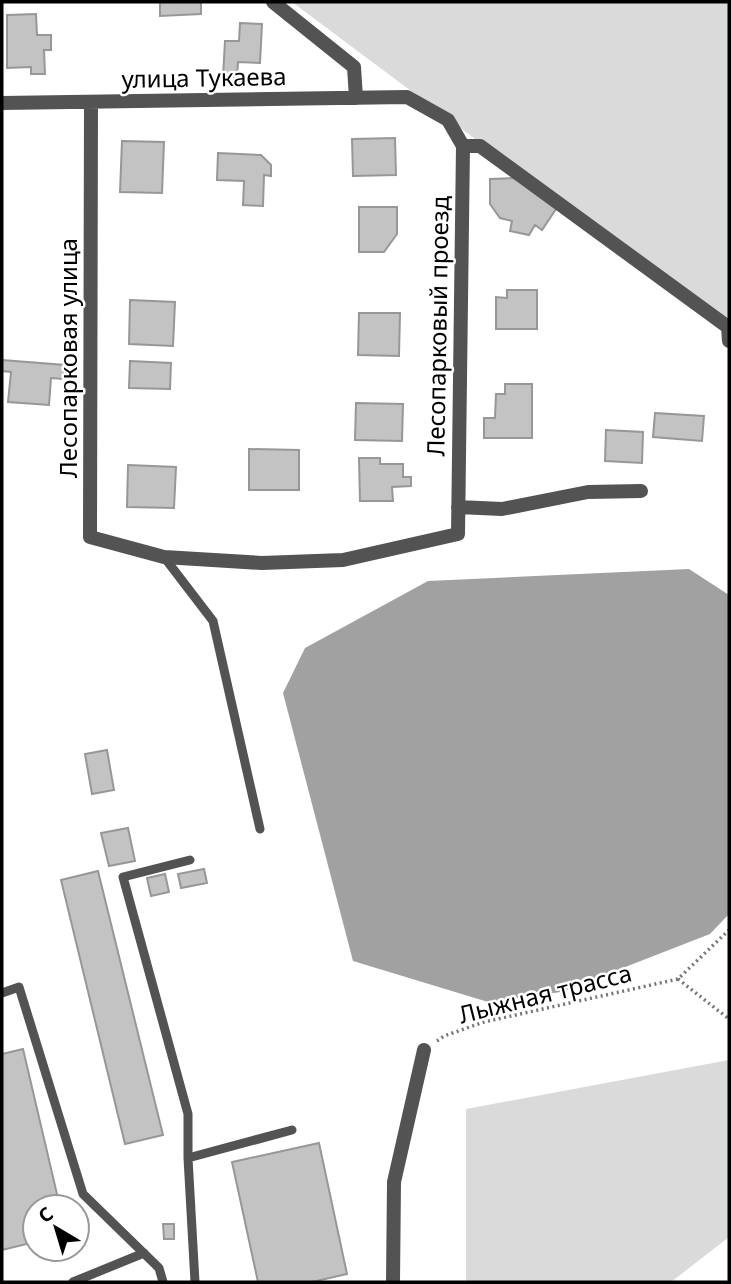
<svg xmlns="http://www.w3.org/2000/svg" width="731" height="1284" font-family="'Noto Sans',sans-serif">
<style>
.green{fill:#dadada}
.water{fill:#a1a1a1}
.building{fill:#c3c3c3;stroke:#979797;stroke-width:2}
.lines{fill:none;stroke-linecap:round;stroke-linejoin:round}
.path{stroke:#757575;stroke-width:3.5;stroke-dasharray:2 3.5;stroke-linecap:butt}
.service{stroke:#535353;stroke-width:9}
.minor{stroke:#535353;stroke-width:14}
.labels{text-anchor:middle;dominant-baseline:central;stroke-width:5;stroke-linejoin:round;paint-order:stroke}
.street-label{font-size:24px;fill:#000;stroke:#fff}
</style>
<rect width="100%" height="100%" fill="#fff"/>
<path class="green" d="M292 2H729V333L696 304Z
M729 1060V1237L671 1282H466V1109Z"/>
<path class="water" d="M689 569 729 595V914L710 934 561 992 488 1002 353 961 283 693 305 648 428 581Z"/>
<path class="building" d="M160 2H201V14L160 16Z
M36 14 37 35H51V50H44L45 74H31V67L7 68V15Z
M240 23 262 24 260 63 238 62 237 77H223L225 41H239Z
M395 138 396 175 353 176 352 139Z
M122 141 164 142 162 193 120 192Z
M218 153 261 155 271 165V176L264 175 263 206 243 205 244 181 217 180Z
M514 178 558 206 542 230 535 225 529 235 510 231 512 221 500 218 490 204V179Z
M359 207H397V234L384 252H359Z
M507 290H537V329H496V297L507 298Z
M130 300 175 302 173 346 129 344Z
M359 313H400L399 356 358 355Z
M2 360 65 365 63 379 51 378 49 405 8 402 11 372 2 371Z
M130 361 171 363 170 389 129 388Z
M505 384H532V438H484V418H495L496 394H505Z
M356 403 403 404 402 441 355 440Z
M655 413 704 416 702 441 653 437Z
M606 430 643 432 642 463 605 461Z
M249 449 299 450V490H249Z
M359 458H380V464H403V477H411V486L392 487 393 501H360Z
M128 465 176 467 174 508 127 507Z
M107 750 114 790 92 794 85 754Z
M128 828 135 861 109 866 101 833Z
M204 869 207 883 181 888 178 874Z
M98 871 163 1135 125 1144 61 880Z
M165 874 169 892 151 896 147 878Z
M23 1049 60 1207H35V1242L2 1250V1054Z
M319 1143 347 1274 312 1282H258L232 1162Z
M163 1224H174V1239H164Z"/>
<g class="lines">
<path class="path" d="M678 979 729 1019
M437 1041 444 1036 484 1022 678 979 729 930"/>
<path class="service" d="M164 557 213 621 260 829
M2 993 19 987 83 1194 159 1268 163 1282
M188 1158V1114L123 877 190 860
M73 1282 144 1253
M195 1282 188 1158 292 1130"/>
<path class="minor" d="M273 2 354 67 356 98
M2 103 407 97 448 120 463 146 458 534 343 560 262 563 164 557 90 537 91 102
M463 146H480L728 327 729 341
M458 507 502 509 588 492 641 491
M393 1282 394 1182 424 1050"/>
</g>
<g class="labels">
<g class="street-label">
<text transform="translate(204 77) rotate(-1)">улица Тукаева</text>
<text transform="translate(437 326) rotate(-89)">Лесопарковый проезд</text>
<text transform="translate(67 358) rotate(-90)">Лесопарковая улица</text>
<text transform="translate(545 993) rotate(-14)">Лыжная трасса</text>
</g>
</g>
<rect width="731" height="1284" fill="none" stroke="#000000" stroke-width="7"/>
<g transform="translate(56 1228) rotate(322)"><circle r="33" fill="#ffffff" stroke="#999999" stroke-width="2"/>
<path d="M0-5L12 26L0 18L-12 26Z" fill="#000000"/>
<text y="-10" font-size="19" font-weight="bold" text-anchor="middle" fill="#000000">С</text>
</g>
</svg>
